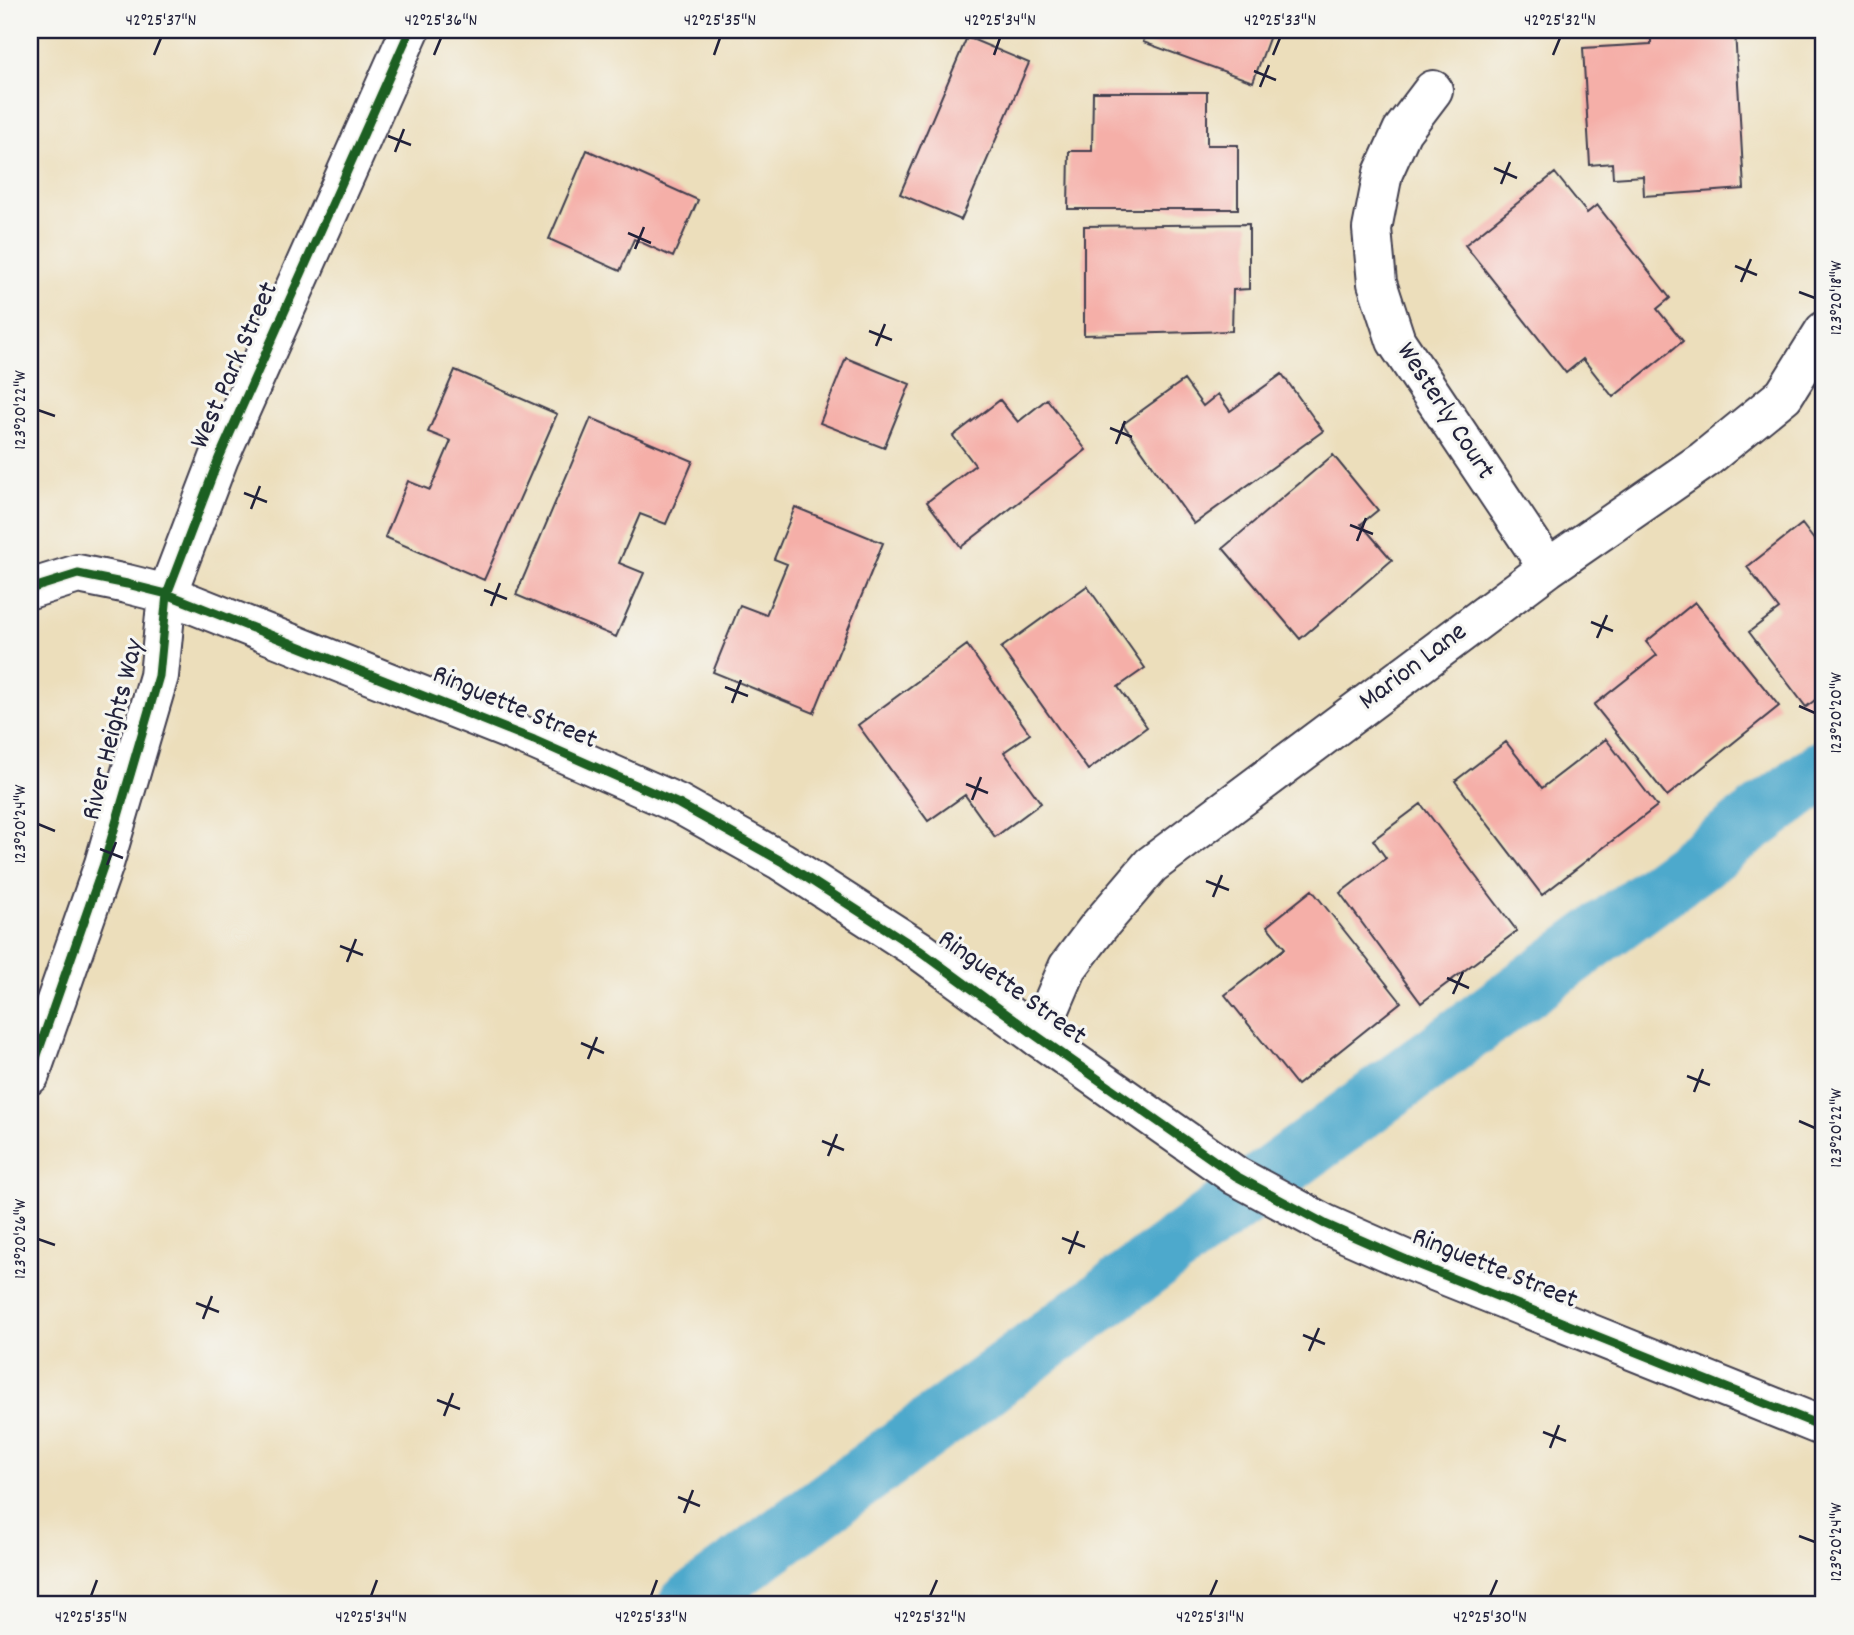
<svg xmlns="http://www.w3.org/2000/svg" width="1854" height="1635" font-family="Dekko,sans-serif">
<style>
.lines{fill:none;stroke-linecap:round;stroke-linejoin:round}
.canal{stroke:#4ea9cc;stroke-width:60}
.building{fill:#f5afa8}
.minor-casing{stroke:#403e4e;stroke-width:42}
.tertiary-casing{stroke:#403e4e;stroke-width:42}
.minor{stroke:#fff;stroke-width:38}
.tertiary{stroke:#fff;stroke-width:38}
.cycleway-casing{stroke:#f6f6f2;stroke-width:13}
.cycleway{stroke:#1b5e20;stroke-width:9}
.ticks{fill:none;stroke:#22223b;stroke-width:2.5}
.labels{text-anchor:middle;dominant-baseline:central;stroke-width:6;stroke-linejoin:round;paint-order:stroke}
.street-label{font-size:28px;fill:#22223b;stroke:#f6f6f2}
.neatline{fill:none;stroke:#22223b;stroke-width:2.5}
.ticks-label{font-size:18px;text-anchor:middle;fill:#22223b}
</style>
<rect width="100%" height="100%" fill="#f6f6f2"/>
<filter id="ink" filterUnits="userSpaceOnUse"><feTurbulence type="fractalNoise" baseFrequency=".0143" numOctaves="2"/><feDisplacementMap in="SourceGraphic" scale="14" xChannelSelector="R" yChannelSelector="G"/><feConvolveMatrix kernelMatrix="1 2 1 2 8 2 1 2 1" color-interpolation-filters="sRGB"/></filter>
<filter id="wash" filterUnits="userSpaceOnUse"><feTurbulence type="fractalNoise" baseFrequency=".00686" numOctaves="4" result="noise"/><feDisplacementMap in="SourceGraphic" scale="28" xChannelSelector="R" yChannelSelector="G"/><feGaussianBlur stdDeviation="1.57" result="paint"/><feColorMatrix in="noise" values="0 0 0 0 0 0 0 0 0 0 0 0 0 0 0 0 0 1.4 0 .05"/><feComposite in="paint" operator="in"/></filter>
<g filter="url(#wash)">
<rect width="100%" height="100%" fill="#ecdebb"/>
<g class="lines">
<path class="canal" d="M688 1605 1824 769"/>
</g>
<g id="blocks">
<path class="building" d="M1147 30H1272L1253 82 1143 42Z
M1711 30H1735L1744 189 1644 196 1643 176 1613 178 1612 163 1590 165 1583 48 1651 44V34Z
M967 37 1029 63 961 220 900 194Z
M1093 92H1207V145H1238V209H1068L1069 151H1092Z
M587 150 698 200 673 257 634 239 620 271 549 239Z
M1555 173 1587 213 1597 205 1670 298 1657 309 1683 341 1613 397 1583 359 1566 373 1465 245Z
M1249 224V289L1233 290 1232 331 1084 335V226Z
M846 358 910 384 884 448 820 423Z
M455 370 557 414 484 580 385 537 408 481 430 490 451 441 428 432Z
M1282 374 1323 431 1194 524 1123 424 1184 380 1203 406 1218 394 1230 411Z
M1047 399 1086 450 961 547 927 502 975 465 953 436 1000 400 1018 422Z
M591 418 693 461 666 524 640 514 619 563 644 573 616 637 516 595Z
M1333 455 1378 510 1361 524 1392 560 1300 639 1223 548Z
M795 507 883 543 814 713 713 672 740 605 766 615 787 564 774 559Z
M1802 524 1824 553V693L1806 707 1749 632 1779 609 1747 567Z
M1087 586 1145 668 1118 687 1147 727 1088 770 1001 648Z
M1695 602 1779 706 1667 796 1594 705 1657 655 1646 642Z
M967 645 1030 734 1004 752 1041 803 995 837 965 795 928 821 858 725Z
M1606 739 1657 806 1542 895 1455 781 1506 742 1542 788Z
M1421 804 1517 931 1421 1003 1340 893 1386 858 1373 840Z
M1312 890 1401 1002 1297 1085 1225 995 1285 948 1267 926Z"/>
</g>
</g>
<g filter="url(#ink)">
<use href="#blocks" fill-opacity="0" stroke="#403e4e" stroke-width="2"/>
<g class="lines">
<g class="minor-casing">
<path id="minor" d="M1433 90 1402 131 1383 173 1372 229 1377 283 1396 341 1548 568
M30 589 78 574 127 584 167 594 159 676 104 864 30 1075
M1038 1037 1068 967 1099 926 1151 865 1548 568 1704 460 1784 395 1824 331"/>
</g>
<g class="tertiary-casing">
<path id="tertiary" d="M410 30 219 458 167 594 534 740 679 804 781 861 919 950 1038 1037 1236 1176 1325 1224 1409 1261 1824 1427"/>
</g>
<use href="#minor" class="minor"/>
<use href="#tertiary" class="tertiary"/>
<g class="cycleway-casing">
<path id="cycleway" d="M30 589 78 574 127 584 167 594 534 740 679 804 781 861 919 950 1038 1037 1236 1176 1325 1224 1409 1261 1824 1427
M30 1075 104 864 159 676 167 594 219 458 410 30"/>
</g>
<use href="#cycleway" class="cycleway"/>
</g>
</g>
<path class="ticks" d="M154 55 161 38M434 55 441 38M714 55 720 38M994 55 1000 38M1273 55 1280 38M1553 55 1560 38M1254 71 1276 80M1260 87 1269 65M388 136 411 145M395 152 404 129M1494 168 1517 178M1501 184 1510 162M628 233 651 243M635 249 644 227M1735 266 1757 275M1741 282 1751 259M1799 292 1815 298M869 331 892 340M876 346 885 324M38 410 55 416M1110 428 1132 437M1116 444 1125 421M244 493 267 502M251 509 260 486M1350 525 1373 534M1357 541 1366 518M484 590 507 599M491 606 500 583M1591 622 1613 631M1597 638 1607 615M725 687 748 696M732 703 741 680M1799 706 1815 713M966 784 988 793M972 800 981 777M38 824 55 831M100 849 123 858M107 865 116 842M1206 881 1229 890M1213 897 1222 875M340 946 363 955M347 962 356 939M1447 978 1469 988M1453 994 1463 972M581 1043 604 1053M588 1059 597 1037M1687 1076 1710 1085M1694 1092 1703 1069M1799 1121 1815 1128M822 1141 844 1150M828 1156 837 1134M1062 1238 1085 1247M38 1239 55 1245M1069 1254 1078 1231M196 1303 219 1312M203 1319 212 1296M1303 1335 1325 1344M1309 1351 1319 1328M437 1400 460 1409M444 1416 453 1393M1543 1432 1566 1441M1550 1448 1559 1425M678 1497 700 1506M684 1513 693 1490M1799 1536 1815 1542M91 1596 97 1580M371 1596 377 1580M651 1596 657 1580M930 1596 937 1580M1210 1596 1217 1580M1490 1596 1497 1580"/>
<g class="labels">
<g class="street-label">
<text transform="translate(236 366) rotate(-66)">West Park Street</text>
<text transform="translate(1444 412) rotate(57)">Westerly Court</text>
<text transform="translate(1414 668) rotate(-37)">Marion Lane</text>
<text transform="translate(514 709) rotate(23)">Ringuette Street</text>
<text transform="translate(115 730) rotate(-76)">River Heights Way</text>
<text transform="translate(1011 989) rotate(36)">Ringuette Street</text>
<text transform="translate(1494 1270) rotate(22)">Ringuette Street</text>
</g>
</g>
<rect width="1854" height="1635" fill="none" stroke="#f6f6f2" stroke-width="77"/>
<rect x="38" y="38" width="1777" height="1558" class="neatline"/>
<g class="ticks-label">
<text x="161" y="25">42°25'37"N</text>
<text x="441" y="25">42°25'36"N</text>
<text x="720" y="25">42°25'35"N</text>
<text x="1000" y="25">42°25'34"N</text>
<text x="1280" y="25">42°25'33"N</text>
<text x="1560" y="25">42°25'32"N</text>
<text transform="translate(1835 298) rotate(-90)" y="6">123°20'18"W</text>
<text transform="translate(19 410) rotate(-90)" y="6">123°20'22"W</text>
<text transform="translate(1835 713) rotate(-90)" y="6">123°20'20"W</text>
<text transform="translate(19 824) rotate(-90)" y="6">123°20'24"W</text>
<text transform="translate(1835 1128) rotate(-90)" y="6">123°20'22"W</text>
<text transform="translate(19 1239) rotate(-90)" y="6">123°20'26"W</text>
<text transform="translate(1835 1542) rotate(-90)" y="6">123°20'24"W</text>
<text x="91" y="1622">42°25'35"N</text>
<text x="371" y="1622">42°25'34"N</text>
<text x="651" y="1622">42°25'33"N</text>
<text x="930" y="1622">42°25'32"N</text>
<text x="1210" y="1622">42°25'31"N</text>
<text x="1490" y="1622">42°25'30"N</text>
</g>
</svg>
